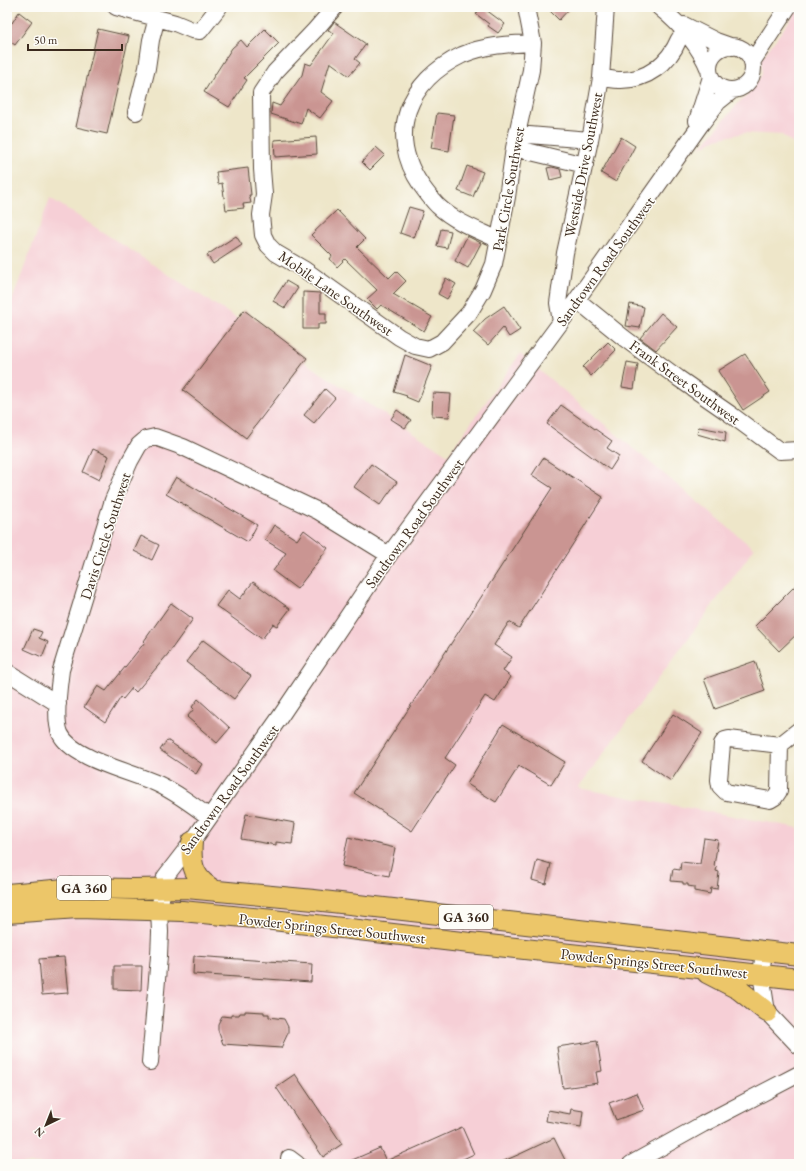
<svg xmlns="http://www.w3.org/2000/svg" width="806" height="1171" font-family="'EB Garamond',serif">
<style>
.built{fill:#f6cfd6}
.building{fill:#ca9592}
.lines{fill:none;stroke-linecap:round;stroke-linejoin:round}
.minor-casing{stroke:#564638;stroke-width:18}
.major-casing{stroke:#564638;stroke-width:22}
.minor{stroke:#fff;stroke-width:16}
.major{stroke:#ecc669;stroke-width:20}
.labels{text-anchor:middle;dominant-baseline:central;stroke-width:3;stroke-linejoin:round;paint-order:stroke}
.shield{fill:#fdfcf7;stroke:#75695f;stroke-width:1}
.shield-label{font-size:14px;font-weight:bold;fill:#3b2a1e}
.street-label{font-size:15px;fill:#3b2a1e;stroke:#fdfcf7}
</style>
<rect width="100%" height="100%" fill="#fdfcf7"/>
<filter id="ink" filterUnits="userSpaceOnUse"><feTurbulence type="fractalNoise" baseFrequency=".025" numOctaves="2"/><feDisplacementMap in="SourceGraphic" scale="8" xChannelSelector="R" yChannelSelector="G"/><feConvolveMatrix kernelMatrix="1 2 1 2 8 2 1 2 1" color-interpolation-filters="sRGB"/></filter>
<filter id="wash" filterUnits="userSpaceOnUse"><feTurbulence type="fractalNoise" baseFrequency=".012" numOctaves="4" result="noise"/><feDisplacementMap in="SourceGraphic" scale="16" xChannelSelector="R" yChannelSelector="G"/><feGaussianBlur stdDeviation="0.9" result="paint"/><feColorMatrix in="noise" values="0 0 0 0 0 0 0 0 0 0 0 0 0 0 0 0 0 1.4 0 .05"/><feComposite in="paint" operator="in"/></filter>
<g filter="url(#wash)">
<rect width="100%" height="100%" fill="#eee6c9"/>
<path class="built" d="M799 8V148L782 135 744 133 716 139 699 149 741 100 746 97 762 74 761 59Z
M50 198 448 455 520 354 754 549 578 788 799 828V1164H7V314Z"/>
<g id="blocks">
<path class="building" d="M482 7 505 24 498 33 488 26 489 24 476 14Z
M546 7H571L559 20Z
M19 12 32 22 15 45 7 39V19L12 23Z
M334 22 366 44 355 59 360 63 349 76 330 62 321 92 333 101 320 118 306 108 301 124 271 114 272 103 280 106 302 75 305 63 311 65 334 33 328 30Z
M98 29 129 36 107 134 76 127Z
M265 29 279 43 244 78 247 80 229 107 204 92 214 76 232 48 241 40 247 47Z
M437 113 454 115 449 151 431 148Z
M316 137 317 154 275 157 274 140Z
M621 137 635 146 616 182 601 173Z
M376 147 385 155 370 170 362 162Z
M467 166 483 172 473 197 458 191Z
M552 167 560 169 562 177 550 180 547 168Z
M248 168 251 195H249L251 203 243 204 244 208 226 210 222 183 218 184 216 172Z
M409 207 423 211 414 238 400 233Z
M337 210 365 239 357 247 389 278 396 271 406 281 393 294 432 317 424 331 381 305 377 309 367 299 377 290 345 259 337 267 330 259 332 256 311 235Z
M441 229 451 231 447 248 437 246Z
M236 236 242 245 213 264 207 255Z
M467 236 481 243 468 268 455 261Z
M446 278 456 284 447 299 438 294Z
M286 281 298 288 285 308 273 301Z
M303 292 320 293V313H326V324H318V329H303Z
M630 304 644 307 640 328 626 326Z
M504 306 520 330 509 337 503 328 488 345 473 332 485 319Z
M244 310 307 358 246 438 183 390Z
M661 313 677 327 656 350 640 338Z
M608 342 616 350 591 376 583 367Z
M745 354 770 392 743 410 718 371Z
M405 355 432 366 418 402 406 397 407 396 394 392Z
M627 362 638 364 634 389 622 387Z
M325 389 335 398 314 423 304 415Z
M433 393 451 394 449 417 432 416Z
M561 405 612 441 607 448 619 456 610 470 547 424Z
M397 410 411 420 405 428 391 419Z
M699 427 726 432 725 442 697 434Z
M93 449 109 456 99 480 83 472Z
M543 458 603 497 519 628 509 622 494 645 512 657 503 671 511 677 495 702 485 696 445 758 455 765 412 831 354 793 552 488 532 475Z
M371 464 397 482 380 505 354 487Z
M176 477 257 525 248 542 166 494Z
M274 525 297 540 304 530 328 548 297 589 273 571 286 553 265 540Z
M141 536 159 545 152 560 134 551Z
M253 582 290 609 277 626 273 624 262 639 216 606 228 590 240 599Z
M799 582V632L779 651 755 626Z
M171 603 193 619 168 654 136 692 132 688 123 699 121 697 105 722 84 707 98 686 106 691 145 642 144 641Z
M33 629 42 632 39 638 48 642 42 657 24 649Z
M203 640 251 676 234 699 186 662Z
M755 661 765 691 715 709 704 679Z
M198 699 230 728 217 743 187 717 194 709 192 707Z
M673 714 702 733 671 781 642 761Z
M503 724 565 762 551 785 519 766 496 802 467 784Z
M167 740 202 764 196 774 160 750Z
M246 814 295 823 292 844 276 842V845L241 839Z
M348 837 395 848 389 876 342 866Z
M704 838 718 840 714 866 717 867 716 871 719 872 717 889 711 888 710 894 694 891V887L688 886V884H683V882L671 881 673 869 680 870 681 862 700 864Z
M537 860 551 864 546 884 532 880Z
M194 956 312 964 311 982 193 974Z
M64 957 68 993 42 995 39 959Z
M114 966H142L141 990 114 989Z
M245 1011 264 1012V1014H269V1017L284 1019 288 1027V1033L281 1048 223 1044 218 1030V1024L222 1016 231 1017V1015H239L240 1013H245Z
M597 1041 602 1071 596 1072 598 1083 563 1088 557 1047Z
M295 1074 342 1144 323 1157 276 1087Z
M637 1093 644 1110 616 1120 609 1103Z
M571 1109 583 1111 581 1127 546 1121 548 1110 570 1114Z
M462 1127 474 1154 452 1164H343L380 1148 386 1161Z
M554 1138 567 1164H497L520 1154Z"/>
</g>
</g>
<g filter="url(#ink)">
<use href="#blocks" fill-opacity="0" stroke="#564638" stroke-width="1"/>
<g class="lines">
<g class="minor-casing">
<path id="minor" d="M116 7 175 23 192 30 200 31 219 7
M335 7 315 30 275 72 261 93 262 169 264 194 261 215 263 235 268 245 276 253 305 270 399 337 415 346 429 349 442 342 469 313 483 290 494 264 507 197 514 148 531 70 533 43 526 7
M659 7C680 24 699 44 709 70
M684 25 716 41 733 47
M709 68a22 22 0 1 1 44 0a22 22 0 1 1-44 0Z
M752 62 788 7
M601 78C607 78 613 80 619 80 647 81 669 63 679 39
M136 112 147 68 151 40 157 18
M697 121 711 77
M517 134 590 140
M514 148 585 165
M499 240C478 230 455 222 438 206 432 200 426 192 421 185 386 133 408 81 462 55 485 45 509 44 533 43
M577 300 624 338 678 378 730 414 780 451 799 450
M561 322 558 303 565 253 590 140 601 78 606 7
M7 672 58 704
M780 745 779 791 775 797 770 800 726 792 720 786 719 780 722 744 725 740 729 739 780 745 799 730
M209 817C193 805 177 793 158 784 133 772 71 759 60 733 54 718 59 687 61 670L113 500 130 461 139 445 146 439 155 437 183 447 318 511 389 555
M764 952 761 974 767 1012 799 1046
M150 1062 159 956 160 932 159 910 165 877 192 842 278 720 389 555 561 322 701 124 718 102 733 90
M289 1158 297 1164
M631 1164 703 1124 799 1074"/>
</g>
<g class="major-casing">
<path id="major" d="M192 842C190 865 194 880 216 891
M7 894 77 888 134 889 186 888 314 900 799 955
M7 913 78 908 182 911 273 920 470 943 799 979
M707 973 738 989 767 1012"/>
</g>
<use href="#minor" class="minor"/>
<use href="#major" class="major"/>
</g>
</g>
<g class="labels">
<g class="shield">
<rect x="57" y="876" width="54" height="24" rx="3"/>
<rect x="439" y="905" width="54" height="24" rx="3"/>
</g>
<g class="shield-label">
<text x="84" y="888">GA 360</text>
<text x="466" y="917">GA 360</text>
</g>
<g class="street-label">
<text transform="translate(583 165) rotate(-79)">Westside Drive Southwest</text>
<text transform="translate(508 189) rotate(-80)">Park Circle Southwest</text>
<text transform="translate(605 261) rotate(-54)">Sandtown Road Southwest</text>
<text transform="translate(336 293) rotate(35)">Mobile Lane Southwest</text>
<text transform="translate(685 382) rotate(36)">Frank Street Southwest</text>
<text transform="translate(414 523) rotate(-54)">Sandtown Road Southwest</text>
<text transform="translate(105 536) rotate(-72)">Davis Circle Southwest</text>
<text transform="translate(229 789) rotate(-54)">Sandtown Road Southwest</text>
<text transform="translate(332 928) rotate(6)">Powder Springs Street Southwest</text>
<text transform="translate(654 963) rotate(6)">Powder Springs Street Southwest</text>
</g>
</g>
<rect width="806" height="1171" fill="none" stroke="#fdfcf7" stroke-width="24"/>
<g transform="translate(46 1125) rotate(223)" stroke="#fdfcf7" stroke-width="3" paint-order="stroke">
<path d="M0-3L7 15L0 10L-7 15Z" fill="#3b2a1e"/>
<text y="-6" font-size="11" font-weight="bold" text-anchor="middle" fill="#3b2a1e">N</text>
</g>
<path d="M28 44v6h94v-6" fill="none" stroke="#3b2a1e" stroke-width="2"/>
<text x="34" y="44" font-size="12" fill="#3b2a1e" stroke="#fdfcf7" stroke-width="3" paint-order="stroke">50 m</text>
</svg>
